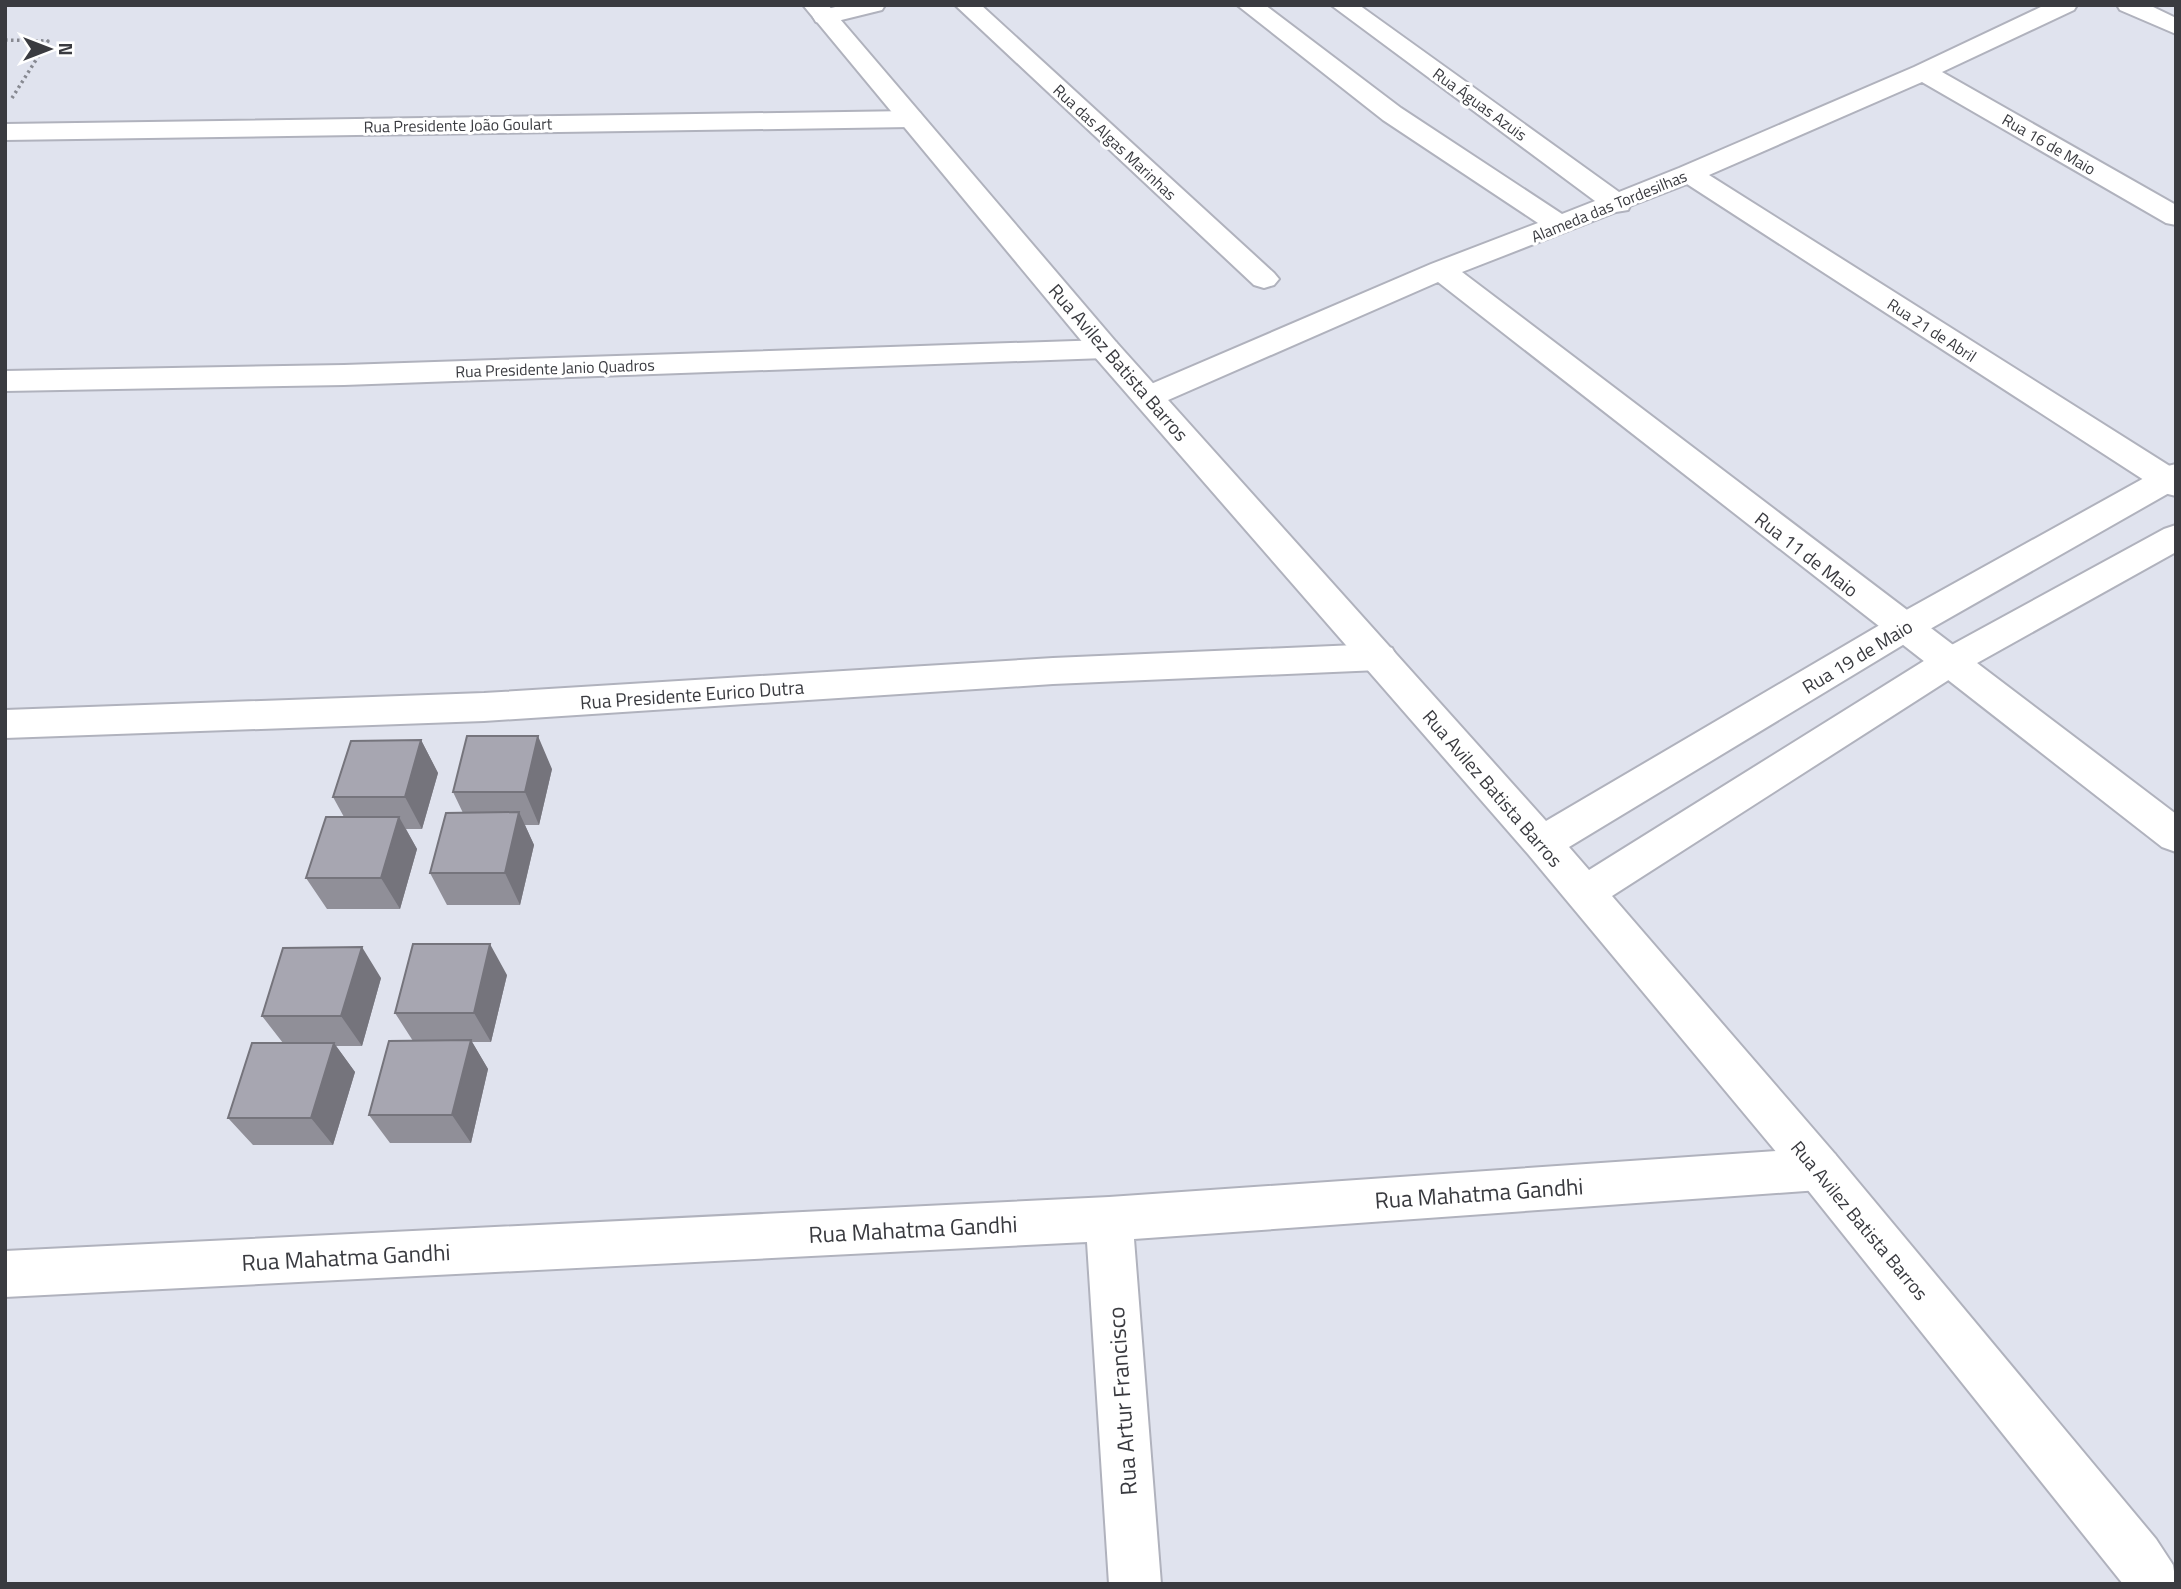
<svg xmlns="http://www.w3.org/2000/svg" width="2181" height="1589" font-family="'Titillium Web',sans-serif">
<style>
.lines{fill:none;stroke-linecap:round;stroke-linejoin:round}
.street-casing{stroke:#b0b2bd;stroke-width:4}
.secondary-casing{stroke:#b0b2bd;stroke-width:4}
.path{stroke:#878991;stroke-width:3.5;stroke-dasharray:2.5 3.5;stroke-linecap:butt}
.street{fill:#fff;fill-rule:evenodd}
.secondary{fill:#fff;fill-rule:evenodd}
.wall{fill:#908f98}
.shaded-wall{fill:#75747c}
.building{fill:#a7a6b1;stroke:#75747c;stroke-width:2}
.labels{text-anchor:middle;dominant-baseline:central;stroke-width:6;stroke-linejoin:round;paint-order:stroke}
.far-street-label{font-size:16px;fill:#3a3b40;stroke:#fff}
.street-label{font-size:19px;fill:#3a3b40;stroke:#fff}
.near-street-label{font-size:23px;fill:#3a3b40;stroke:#fff}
</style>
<rect width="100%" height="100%" fill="#e0e3ee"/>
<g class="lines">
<g class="street-casing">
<path id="street" d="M843 5H885L882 10 825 24 816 22 813 17 816 12Z
M955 5H981L1274 273 1279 279 1274 285 1264 288 1254 285Z
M1237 5H1265L1401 108 1562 214 1595 201 1331 5H1359L1619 192 1679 168 1914 67 2045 5H2077L2074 10 1942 72 2176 205V225L2166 223 1922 82 1709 175 2176 470V496L2164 493 1687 184 1630 206 1628 210 1616 212 1462 272 2176 814V852L2162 847 1438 282 1159 404 1148 407 1137 404 1132 397 1137 390 1431 264 1538 223 1383 120Z
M2117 5H2149L2176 18V34L2120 10Z
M911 111 920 113 924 119 920 125 911 127 5 140V124Z
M1105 340 1116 342 1120 349 1116 356 1105 358 344 385 5 391V371L344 365Z
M1379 644 1392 648 1397 657 1392 666 1379 670 1053 684 484 721 5 738V710L484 693 1053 658Z
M1819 1148 1835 1154 1842 1169 1835 1184 1819 1190 1134 1239 1161 1584H1109L1087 1242 5 1297V1251L1109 1197Z"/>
</g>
<g class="secondary-casing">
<path id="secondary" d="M803 5H828L1116 342 1546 821 1890 619 2164 467 2176 464V489L1916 637 1569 847 1589 870 1935 654 2164 529 2176 525V552L1961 672 1612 896 1835 1154 2156 1539 2173 1565 2176 1584H2123L1803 1184 1528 854 1094 356Z"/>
</g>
<path class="path" d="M5 40 48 41 12 98"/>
<use href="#street" class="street"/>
<use href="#secondary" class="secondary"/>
</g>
<path class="wall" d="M421 740 438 773 422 829H406L417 849 400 909H327L306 878 344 817 333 797Z
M552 769 539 825H525L534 845 520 905H447L430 873 463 813 453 792Z
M507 975 491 1042H472L488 1069 471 1143H390L369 1115 413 1041 395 1013Z
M381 978 362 1046H336L355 1072 333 1145H253L228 1118 283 1043 262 1016Z"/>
<path class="shaded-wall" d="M538 736 552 769 539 825 525 792Z
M421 740 438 773 422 829 405 797Z
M519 812 534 845 520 905 505 873Z
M399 817 417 849 400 909 381 878Z
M490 944 507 975 491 1042 474 1013Z
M362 947 381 978 362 1046 341 1016Z
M471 1040 488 1069 471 1143 452 1115Z
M334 1043 355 1072 333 1145 311 1118Z"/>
<path class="building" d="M467 736H538L525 792H453Z
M421 740 405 797H333L351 741Z
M519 812 505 873H430L446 813Z
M326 817H399L381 878H306Z
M413 944H490L474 1013H395Z
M362 947 341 1016H262L283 948Z
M471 1040 452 1115H369L389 1041Z
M252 1043H334L311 1118H228Z"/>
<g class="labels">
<g class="far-street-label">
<text transform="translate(1480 104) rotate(36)">Rua Águas Azuis</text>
<text transform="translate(458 125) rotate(-1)">Rua Presidente João Goulart</text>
<text transform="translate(1115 142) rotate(43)">Rua das Algas Marinhas</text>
<text transform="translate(2049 144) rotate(30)">Rua 16 de Maio</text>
<text transform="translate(1609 206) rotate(-22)">Alameda das Tordesilhas</text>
<text transform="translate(1932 330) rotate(33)">Rua 21 de Abril</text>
<text transform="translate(555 368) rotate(-2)">Rua Presidente Janio Quadros</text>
</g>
<g class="street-label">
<text transform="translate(1119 362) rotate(49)">Rua Avilez Batista Barros</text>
<text transform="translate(1807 554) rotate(38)">Rua 11 de Maio</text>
<text transform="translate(1857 656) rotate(-31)">Rua 19 de Maio</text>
<text transform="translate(692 694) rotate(-4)">Rua Presidente Eurico Dutra</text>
<text transform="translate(1493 788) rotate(49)">Rua Avilez Batista Barros</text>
<text transform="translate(1860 1220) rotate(50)">Rua Avilez Batista Barros</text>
</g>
<g class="near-street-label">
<text transform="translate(1479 1193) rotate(-4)">Rua Mahatma Gandhi</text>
<text transform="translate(913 1229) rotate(-3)">Rua Mahatma Gandhi</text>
<text transform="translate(346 1257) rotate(-3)">Rua Mahatma Gandhi</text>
<text transform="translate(1122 1401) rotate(-94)">Rua Artur Francisco</text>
</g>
</g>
<rect width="2181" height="1589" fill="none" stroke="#3a3b40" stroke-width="14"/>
<g transform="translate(49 49) rotate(90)" stroke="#ffffff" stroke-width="5" paint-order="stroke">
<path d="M0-5L12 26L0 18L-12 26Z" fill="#3a3b40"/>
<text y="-10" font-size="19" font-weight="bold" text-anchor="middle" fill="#3a3b40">N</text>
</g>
</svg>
